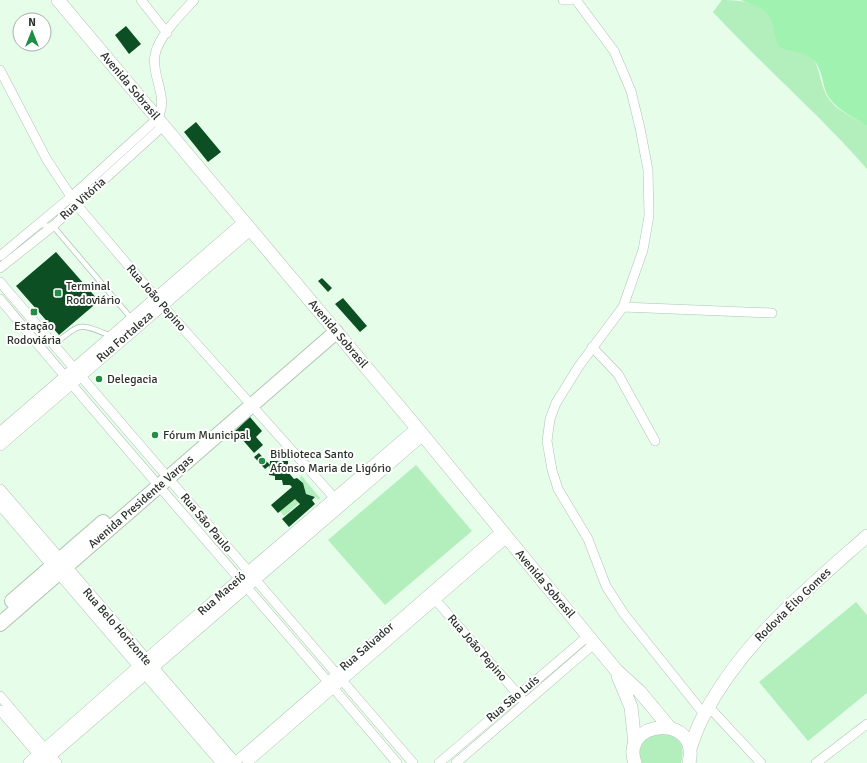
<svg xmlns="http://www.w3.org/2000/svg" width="867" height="763" font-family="Signika,sans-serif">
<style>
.green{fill:#b2efbd}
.water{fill:#a0f2b0}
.building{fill:#0b4f23}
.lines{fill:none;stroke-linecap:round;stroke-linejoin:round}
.service-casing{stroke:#afc4b2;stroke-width:6}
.minor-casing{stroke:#afc4b2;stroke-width:10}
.tertiary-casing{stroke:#afc4b2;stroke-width:12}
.secondary-casing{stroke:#afc4b2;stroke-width:14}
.primary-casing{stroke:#afc4b2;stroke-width:16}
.service{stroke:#fff;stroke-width:4.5}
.minor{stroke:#fff;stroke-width:9}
.tertiary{stroke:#fff;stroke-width:11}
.secondary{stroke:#fff;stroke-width:13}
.primary{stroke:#fff;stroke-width:14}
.poi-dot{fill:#218d45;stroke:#fff;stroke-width:1.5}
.labels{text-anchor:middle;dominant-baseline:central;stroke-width:4;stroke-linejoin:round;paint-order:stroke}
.street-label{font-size:12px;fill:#2a332b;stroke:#fff}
.poi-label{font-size:12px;fill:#2a332b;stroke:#fff;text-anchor:start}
</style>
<rect width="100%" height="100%" fill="#e6fde9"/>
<path class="green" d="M722 0C736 0 764 2 771 17 776 27 780 39 784 49 827 49 813 75 829 99 837 111 855 118 867 126V169C819 114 763 66 713 12Z
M416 465 472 531 385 605 328 540Z
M301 475 320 498 318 500 316 497 306 494 303 483 300 479Z
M295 499 299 503 284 516 280 511Z
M856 602 867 615V693L808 741 759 682Z
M662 731C679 739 686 743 681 763H642C638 755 639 742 647 737 651 734 658 733 662 731Z"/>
<path class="water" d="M741 0H867V126C855 118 839 111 830 99 821 87 824 67 811 58 800 49 790 53 780 47 776 42 775 36 774 30 770 8 759 8 741 0Z"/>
<path class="building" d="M126 26 141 44 129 54 115 35Z
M196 122 221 152 208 162 184 132Z
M56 252 99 301 59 335 16 286Z
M322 278 332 288 328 292 318 281Z
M343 298 367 326 360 332 335 304Z
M250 417 262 431 256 437 263 445 254 453 235 431Z
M259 453 270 465 265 469 254 457Z
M270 461H288V472L294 479 297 478 303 483 306 494 315 497 312 500 315 504 289 527 282 519 300 504 295 499 278 513 271 505 292 487 290 485H283L282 480H275V476L269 475Z"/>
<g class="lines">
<g class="service-casing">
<path id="service" d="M39 225 53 226 131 318
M53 345C82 323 77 322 111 336"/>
</g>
<g class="minor-casing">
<path id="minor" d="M141 0 167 33
M563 0H570
M576 0 614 51 631 91 640 128 648 170 649 216 643 250 623 307 579 366 556 403 550 419 547 441 552 470 558 489 588 539 606 586 624 614 704 714
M0 70 47 160 76 204 162 305 339 503
M0 256 71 197 157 119C170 98 151 77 155 55 158 37 182 13 194 0
M0 268 53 226 163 126
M0 282 413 763
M0 299C130 456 266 607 397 763
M623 307 772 313
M592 347 618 374 655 441
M433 597 522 699
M0 696 57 763
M709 707 761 763
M0 710 42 759
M234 763 501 531
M247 763 507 538
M439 763 588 636
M456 763 595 643
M816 763 867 724"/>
</g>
<g class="tertiary-casing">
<path id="tertiary" d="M0 433 244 222
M0 445 250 230
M0 490 235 763
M0 504 222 763
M29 763 178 632 417 428
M42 763 423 435"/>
</g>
<g class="secondary-casing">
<path id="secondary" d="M58 0 417 428 616 670 640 692 670 728
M618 676 631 707 635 744
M690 749C694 737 698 725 704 715 742 642 806 590 867 536
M635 763C619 720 701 712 689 763"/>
</g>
<g class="primary-casing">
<path id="primary" d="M12 601 103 522
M0 624 336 332"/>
</g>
<use href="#service" class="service"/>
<use href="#minor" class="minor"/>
<use href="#tertiary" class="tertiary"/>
<use href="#secondary" class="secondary"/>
<use href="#primary" class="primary"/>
</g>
<g class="poi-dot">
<rect x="54" y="289" width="8" height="8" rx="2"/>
<rect x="30" y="308" width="8" height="8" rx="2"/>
<circle cx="99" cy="379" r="4"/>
<circle cx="155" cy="435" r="4"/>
<circle cx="262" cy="461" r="4"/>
</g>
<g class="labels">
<g class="street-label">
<text transform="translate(130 86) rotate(50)">Avenida Sobrasil</text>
<text transform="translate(83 199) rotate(-42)">Rua Vitória</text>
<text transform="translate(156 298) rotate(49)">Rua João Pepino</text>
<text transform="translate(338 334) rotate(50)">Avenida Sobrasil</text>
<text transform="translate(125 337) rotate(-41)">Rua Fortaleza</text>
<text transform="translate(141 502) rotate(-41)">Avenida Presidente Vargas</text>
<text transform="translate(206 523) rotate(50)">Rua São Paulo</text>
<text transform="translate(545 584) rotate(50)">Avenida Sobrasil</text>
<text transform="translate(222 594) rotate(-41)">Rua Maceió</text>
<text transform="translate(793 605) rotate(-44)">Rodovia Élio Gomes</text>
<text transform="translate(117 627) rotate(49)">Rua Belo Horizonte</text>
<text transform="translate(367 647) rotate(-41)">Rua Salvador</text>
<text transform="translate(477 648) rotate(49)">Rua João Pepino</text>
<text transform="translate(513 699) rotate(-40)">Rua São Luís</text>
</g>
<g class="poi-label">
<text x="66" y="286">Terminal<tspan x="66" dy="14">Rodoviário</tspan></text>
<text x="34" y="326" text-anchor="middle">Estação<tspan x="34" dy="14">Rodoviária</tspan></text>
<text x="107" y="379">Delegacia</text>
<text x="163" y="435">Fórum Municipal</text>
<text x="270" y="454">Biblioteca Santo<tspan x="270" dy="14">Afonso Maria de Ligório</tspan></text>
</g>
</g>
<g transform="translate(32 32)"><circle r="19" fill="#ffffff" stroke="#aaadaa"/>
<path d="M0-3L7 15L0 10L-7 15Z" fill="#218d45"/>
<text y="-6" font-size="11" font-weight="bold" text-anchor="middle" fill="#2a332b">N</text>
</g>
</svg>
